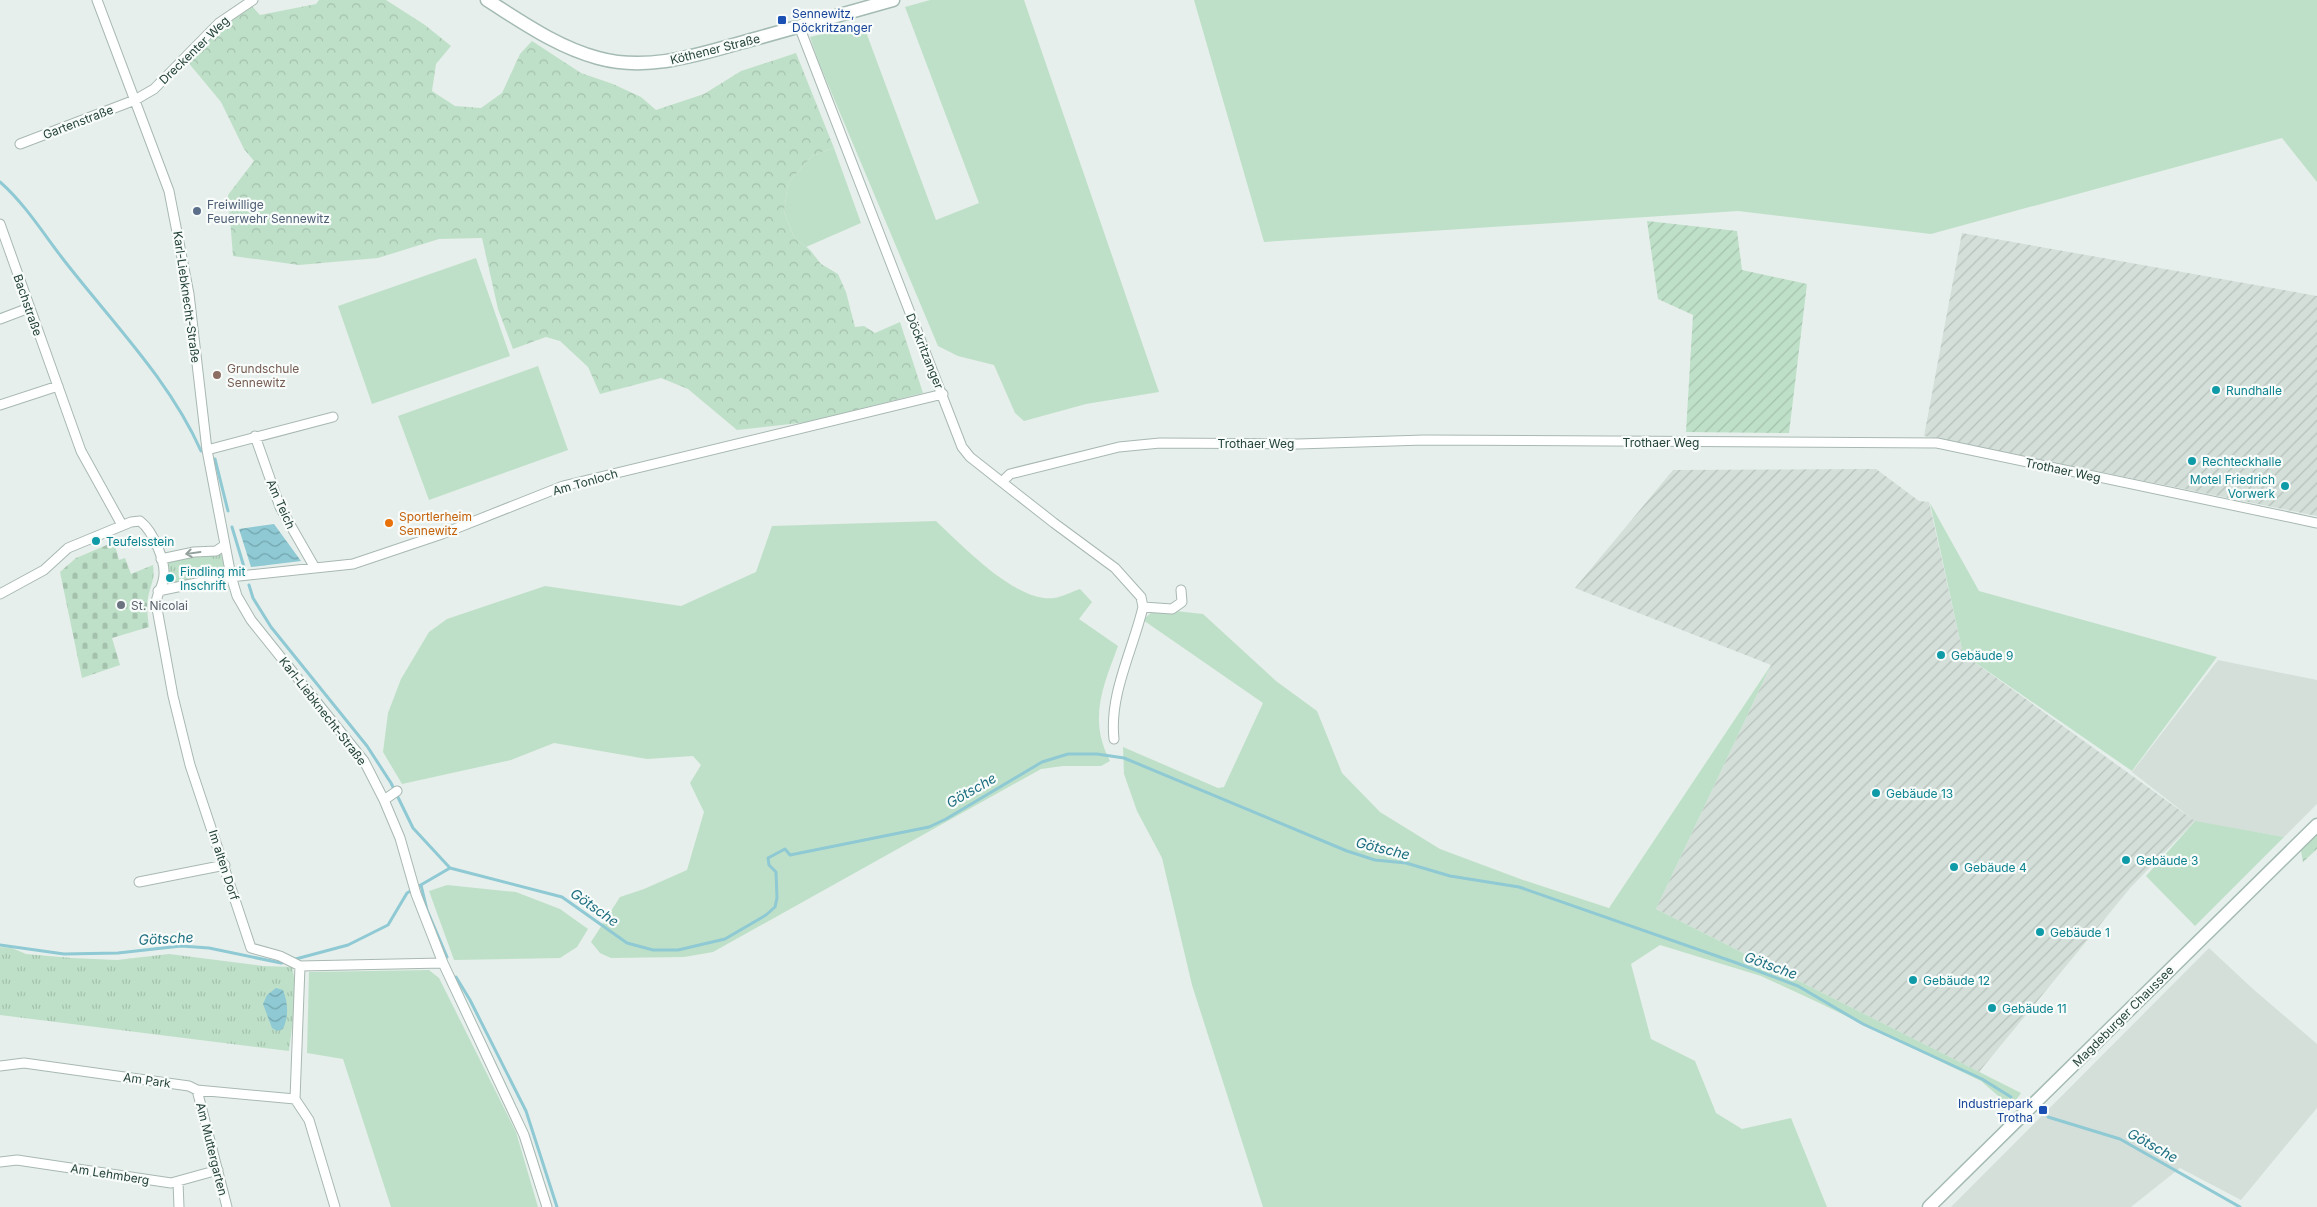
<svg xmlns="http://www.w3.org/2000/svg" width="2317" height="1207" font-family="Inter,sans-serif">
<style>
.built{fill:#d4dfda}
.industrial{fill:url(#industrial-furrows)}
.grass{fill:#bfe0c8}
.forest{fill:url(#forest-crowns)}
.cemetery{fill:url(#cemetery-stones)}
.park{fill:url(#park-tufts)}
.garden{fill:url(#garden-furrows)}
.water{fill:url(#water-waves)}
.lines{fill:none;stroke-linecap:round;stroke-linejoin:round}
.stream{stroke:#8ec9d4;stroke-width:3}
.street-casing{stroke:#a8b8b2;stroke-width:11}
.secondary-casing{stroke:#a4bbb3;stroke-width:15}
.street{stroke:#fff;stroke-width:9}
.secondary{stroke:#fff;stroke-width:12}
.oneway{stroke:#92a09c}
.transit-dot{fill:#1a4fb4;stroke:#f7fbf9;stroke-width:2}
.service-dot{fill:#5c6f8a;stroke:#f7fbf9;stroke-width:2}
.education-dot{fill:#8d6e63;stroke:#f7fbf9;stroke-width:2}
.culture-dot{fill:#0f9aa8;stroke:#f7fbf9;stroke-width:2}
.food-dot{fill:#e8710a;stroke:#f7fbf9;stroke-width:2}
.worship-dot{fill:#6b7280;stroke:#f7fbf9;stroke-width:2}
.labels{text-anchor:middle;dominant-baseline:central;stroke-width:4.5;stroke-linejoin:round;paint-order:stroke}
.transit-label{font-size:12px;fill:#164399;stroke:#f7fbf9;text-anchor:start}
.street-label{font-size:12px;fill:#24423a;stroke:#f7fbf9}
.service-label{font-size:12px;fill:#4e5e75;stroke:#f7fbf9;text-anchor:start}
.education-label{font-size:12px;fill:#785e54;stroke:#f7fbf9;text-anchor:start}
.culture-label{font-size:12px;fill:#0d838f;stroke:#f7fbf9;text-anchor:start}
.food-label{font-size:12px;fill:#c56008;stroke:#f7fbf9;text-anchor:start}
.worship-label{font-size:12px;fill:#5b616d;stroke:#f7fbf9;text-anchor:start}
.water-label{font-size:14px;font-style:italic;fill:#1c6f80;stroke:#f7fbf9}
</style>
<defs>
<pattern id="industrial-furrows" width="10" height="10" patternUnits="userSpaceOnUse" patternTransform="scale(1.25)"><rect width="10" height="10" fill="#d4dfda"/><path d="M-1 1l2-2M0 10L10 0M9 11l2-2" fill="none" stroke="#b6c1bc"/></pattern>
<pattern id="forest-crowns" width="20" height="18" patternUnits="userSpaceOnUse" patternTransform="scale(1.25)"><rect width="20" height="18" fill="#bfe0c8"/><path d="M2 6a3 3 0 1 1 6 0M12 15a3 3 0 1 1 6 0" fill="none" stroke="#a4c1ad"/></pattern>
<pattern id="cemetery-stones" width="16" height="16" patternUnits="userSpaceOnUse" patternTransform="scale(1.25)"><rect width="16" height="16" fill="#bfe0c8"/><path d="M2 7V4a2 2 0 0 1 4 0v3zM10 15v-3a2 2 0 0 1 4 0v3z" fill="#a4c1ad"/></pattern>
<pattern id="park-tufts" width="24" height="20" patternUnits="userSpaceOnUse" patternTransform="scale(1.25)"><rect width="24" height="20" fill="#bfe0c8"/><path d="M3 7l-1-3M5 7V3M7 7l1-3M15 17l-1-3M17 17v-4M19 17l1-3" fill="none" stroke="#a4c1ad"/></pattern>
<pattern id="garden-furrows" width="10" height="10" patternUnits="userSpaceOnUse" patternTransform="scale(1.25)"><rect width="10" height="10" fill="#bfe0c8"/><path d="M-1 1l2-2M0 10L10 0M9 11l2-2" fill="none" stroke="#a4c1ad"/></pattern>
<pattern id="water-waves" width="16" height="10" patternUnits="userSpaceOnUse" patternTransform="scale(1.25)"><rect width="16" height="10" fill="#8ec9d4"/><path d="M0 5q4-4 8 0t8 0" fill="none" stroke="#74a5ad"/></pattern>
</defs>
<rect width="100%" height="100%" fill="#e6efeb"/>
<path class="built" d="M2218 660 2317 680V804L2284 837 2196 822 2132 772Z
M2209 948 2253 989 2317 1044V1108L2241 1200 2180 1168 2131 1207H1951Z"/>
<path class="industrial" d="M1962 233 2317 296V516L1924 436Z
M1876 469 1919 501 1929 502 1963 654 2195 821 2131 887 1979 1072 1656 909 1771 665 1575 588 1673 470Z"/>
<path class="grass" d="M930 0H1024L1159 392 1086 404 1024 421 1015 413 994 365 958 356 938 346 819 63 810 37 863 24 936 220 979 203 905 7Z
M1194 0H2317V182L2282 138 1931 234 1738 211 1264 242Z
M834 148 861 223 806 247 794 237 784 212 788 183 812 156Z
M476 258 510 356 372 404 338 306Z
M538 366 568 450 429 500 398 416Z
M1930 503 1979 591 2217 657 2132 771 1963 654Z
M936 521C962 545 1016 603 1054 598 1062 597 1071 592 1080 589L1092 602 1079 619 1118 646C1103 687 1088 719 1110 761L1101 766H1063L1041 769 713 952 684 957 611 958 600 953 591 942 620 897 644 889 687 870 704 812 690 783 701 765 693 756 647 759 554 743 511 760 402 784 383 752 388 713 401 679 429 632 447 619 545 586 681 606 756 572 772 526Z
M1176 611 1203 614 1276 681 1317 711 1342 773 1380 812 1440 849 1523 880 1609 908 1771 665 1656 909 2021 1093 2011 1107 1981 1081 1813 1000 1761 976 1660 945 1631 964 1651 1039 1695 1061 1716 1113 1742 1129 1791 1118 1827 1207H1263L1192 985 1162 858 1137 811 1124 774 1123 747 1218 788 1224 787 1263 703 1143 620 1152 612Z
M2195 821 2284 837 2195 926 2146 876Z
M447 885 516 892 560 909 588 929 577 947 560 958 454 960 429 891Z
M429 970 439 978 516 1132 538 1207H391L343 1059 307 1053 309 972Z"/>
<path class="forest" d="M319 0H386L425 25 451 46 436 64 432 91 455 106 481 108 502 93 520 54 532 41 581 73 613 84 641 97 656 110 704 94 741 71 796 53 834 148 812 156 788 183 784 212 794 237 810 250 821 264 838 274 846 292 855 327 864 326 875 333 900 322 923 393 808 422 737 430 688 389 661 378 600 394 588 367 560 341 546 337 513 349 498 309 482 238 439 239 378 258 299 265 233 256 228 195 254 161 244 149 221 102 187 61 218 28 250 4 260 15 316 4Z
M2317 835V849L2303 862 2301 851Z"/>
<path class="cemetery" d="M114 542 119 560 125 558 131 574 153 565C155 582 151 582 148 598 146 607 148 617 149 627L112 638 120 665 82 678 60 572 76 558Z"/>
<path class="park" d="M220 550 226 573 170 586 165 563Z
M0 947 12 948 26 954 72 958 117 960 169 954 263 966 292 967C299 993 292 1025 289 1051L0 1015Z"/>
<path class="garden" d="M1647 221 1737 231 1742 270 1807 284 1789 433 1686 432 1693 315 1658 299Z"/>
<path class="water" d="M274 524 301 561 251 567 239 529Z
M276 988 283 990C288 1003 289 1015 283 1029L277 1031 272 1028 263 1004 267 995Z"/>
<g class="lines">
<path class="stream" d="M0 182C25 204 43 233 63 259 110 320 169 379 201 451
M215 459 228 511
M232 527 244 567
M249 585 253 598 271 627 367 746 391 783 413 828 450 868
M421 885 427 910 447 957
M0 945 64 954 118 953 181 946 209 948 281 963 286 962
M292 960 348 945 388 925 407 893 450 868 562 897 627 943 653 950H678L725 939 766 915 775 907 777 898 776 872 769 865 768 858 785 849 790 855 929 827 946 819 1042 762 1068 754H1097L1124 758 1347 851 1375 860 1406 863 1450 876 1519 887 1734 962 1798 986 1863 1024 1982 1079 2011 1097
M456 977 470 1000 526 1111 557 1207
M2048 1117 2120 1139 2240 1207"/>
<g class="street-casing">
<path id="street" d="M97 0 169 191 189 294 207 450 231 576 237 596 251 620 364 761 384 800 400 838 416 894 443 963 524 1135 547 1207
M799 26 962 447 970 457 1054 523 1115 568 1141 597 1143 607 1172 609 1182 602 1181 590
M20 144 135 100 154 89 219 23 253 0
M0 224 81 451 122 525
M0 319 29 308
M0 405 58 386
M255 436 280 507 315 568
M207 450 333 417
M1002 482 1010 474 1119 447 1160 443 1298 444 1424 440 1937 443 2317 523
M161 559 194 552 216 551 225 545
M158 591 221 578 353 564 442 534 563 486 943 394
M0 594 44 570 68 548 131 522 140 521C153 531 168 564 163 581 161 589 157 594 156 603L173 696 190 765 251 948 280 956 300 966 443 963
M1114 739C1109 694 1133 650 1143 607
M384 800 397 791
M139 882 225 865
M0 1066 24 1063 189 1086 197 1090 295 1099
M197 1090 227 1207
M295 1099 300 966
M295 1099 309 1120 335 1207
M0 1162 17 1160 171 1183 218 1170
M178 1182 179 1207"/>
</g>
<g class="secondary-casing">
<path id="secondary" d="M487 0C522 22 557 47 598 58 652 73 705 52 758 38 803 25 848 13 893 0
M1929 1207 2317 825"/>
</g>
<use href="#street" class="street"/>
<use href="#secondary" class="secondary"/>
</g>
<defs><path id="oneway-shaft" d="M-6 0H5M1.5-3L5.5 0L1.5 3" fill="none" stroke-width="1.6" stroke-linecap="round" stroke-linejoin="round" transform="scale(1.25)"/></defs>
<use class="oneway" href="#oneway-shaft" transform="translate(193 553) rotate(172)"/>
<g class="transit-dot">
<rect x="777" y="15" width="10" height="10" rx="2.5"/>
<rect x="2038" y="1105" width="10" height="10" rx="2.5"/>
</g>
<circle class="service-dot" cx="197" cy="211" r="5"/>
<circle class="education-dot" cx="217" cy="375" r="5"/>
<g class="culture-dot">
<circle cx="2216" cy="390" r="5"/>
<circle cx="2192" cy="461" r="5"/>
<circle cx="2285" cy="486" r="5"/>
<circle cx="96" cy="541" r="5"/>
<circle cx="170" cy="578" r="5"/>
<circle cx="1941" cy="655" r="5"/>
<circle cx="1876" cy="793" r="5"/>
<circle cx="2126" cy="860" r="5"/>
<circle cx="1954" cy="867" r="5"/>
<circle cx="2040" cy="932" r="5"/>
<circle cx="1913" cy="980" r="5"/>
<circle cx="1992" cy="1008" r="5"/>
</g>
<circle class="food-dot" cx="389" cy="523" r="5"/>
<circle class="worship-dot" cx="121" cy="605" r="5"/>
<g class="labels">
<g class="transit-label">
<text x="792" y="13">Sennewitz,<tspan x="792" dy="14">Döckritzanger</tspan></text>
<text x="2033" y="1103" text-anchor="end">Industriepark<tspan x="2033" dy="14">Trotha</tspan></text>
</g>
<g class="street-label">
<text transform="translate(715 49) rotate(-14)">Köthener Straße</text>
<text transform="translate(194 50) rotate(-44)">Dreckenter Weg</text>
<text transform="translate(78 122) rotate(-21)">Gartenstraße</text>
<text transform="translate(187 297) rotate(82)">Karl-Liebknecht-Straße</text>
<text transform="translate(28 305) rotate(71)">Bachstraße</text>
<text transform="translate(925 351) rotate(68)">Döckritzanger</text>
<text x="1661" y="442">Trothaer Weg</text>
<text x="1256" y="443">Trothaer Weg</text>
<text transform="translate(2063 470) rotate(12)">Trothaer Weg</text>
<text transform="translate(585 482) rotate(-16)">Am Tonloch</text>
<text transform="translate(281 504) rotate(66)">Am Teich</text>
<text transform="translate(323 711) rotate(52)">Karl-Liebknecht-Straße</text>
<text transform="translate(224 865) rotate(72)">Im alten Dorf</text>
<text transform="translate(2123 1016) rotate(-45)">Magdeburger Chaussee</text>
<text transform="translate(147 1080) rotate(8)">Am Park</text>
<text transform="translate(212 1149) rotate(76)">Am Muttergarten</text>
<text transform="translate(110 1174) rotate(9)">Am Lehmberg</text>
</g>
<g class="service-label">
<text x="207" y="204">Freiwillige<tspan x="207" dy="14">Feuerwehr Sennewitz</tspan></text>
</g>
<g class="education-label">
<text x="227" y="368">Grundschule<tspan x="227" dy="14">Sennewitz</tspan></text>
</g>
<g class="culture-label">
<text x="2226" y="390">Rundhalle</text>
<text x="2202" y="461">Rechteckhalle</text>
<text x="2275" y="479" text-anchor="end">Motel Friedrich<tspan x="2275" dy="14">Vorwerk</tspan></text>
<text x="106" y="541">Teufelsstein</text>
<text x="180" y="571">Findling mit<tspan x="180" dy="14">Inschrift</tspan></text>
<text x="1951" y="655">Gebäude 9</text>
<text x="1886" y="793">Gebäude 13</text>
<text x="2136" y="860">Gebäude 3</text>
<text x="1964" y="867">Gebäude 4</text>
<text x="2050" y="932">Gebäude 1</text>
<text x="1923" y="980">Gebäude 12</text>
<text x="2002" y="1008">Gebäude 11</text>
</g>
<g class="food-label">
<text x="399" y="516">Sportlerheim<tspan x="399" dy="14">Sennewitz</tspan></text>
</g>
<g class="worship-label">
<text x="131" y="605">St. Nicolai</text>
</g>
<g class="water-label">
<text transform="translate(971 790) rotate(-30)">Götsche</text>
<text transform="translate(1383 848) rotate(14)">Götsche</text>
<text transform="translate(595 907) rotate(35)">Götsche</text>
<text transform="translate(166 938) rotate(-3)">Götsche</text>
<text transform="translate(1771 965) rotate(20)">Götsche</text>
<text transform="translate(2153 1145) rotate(29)">Götsche</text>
</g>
</g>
</svg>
